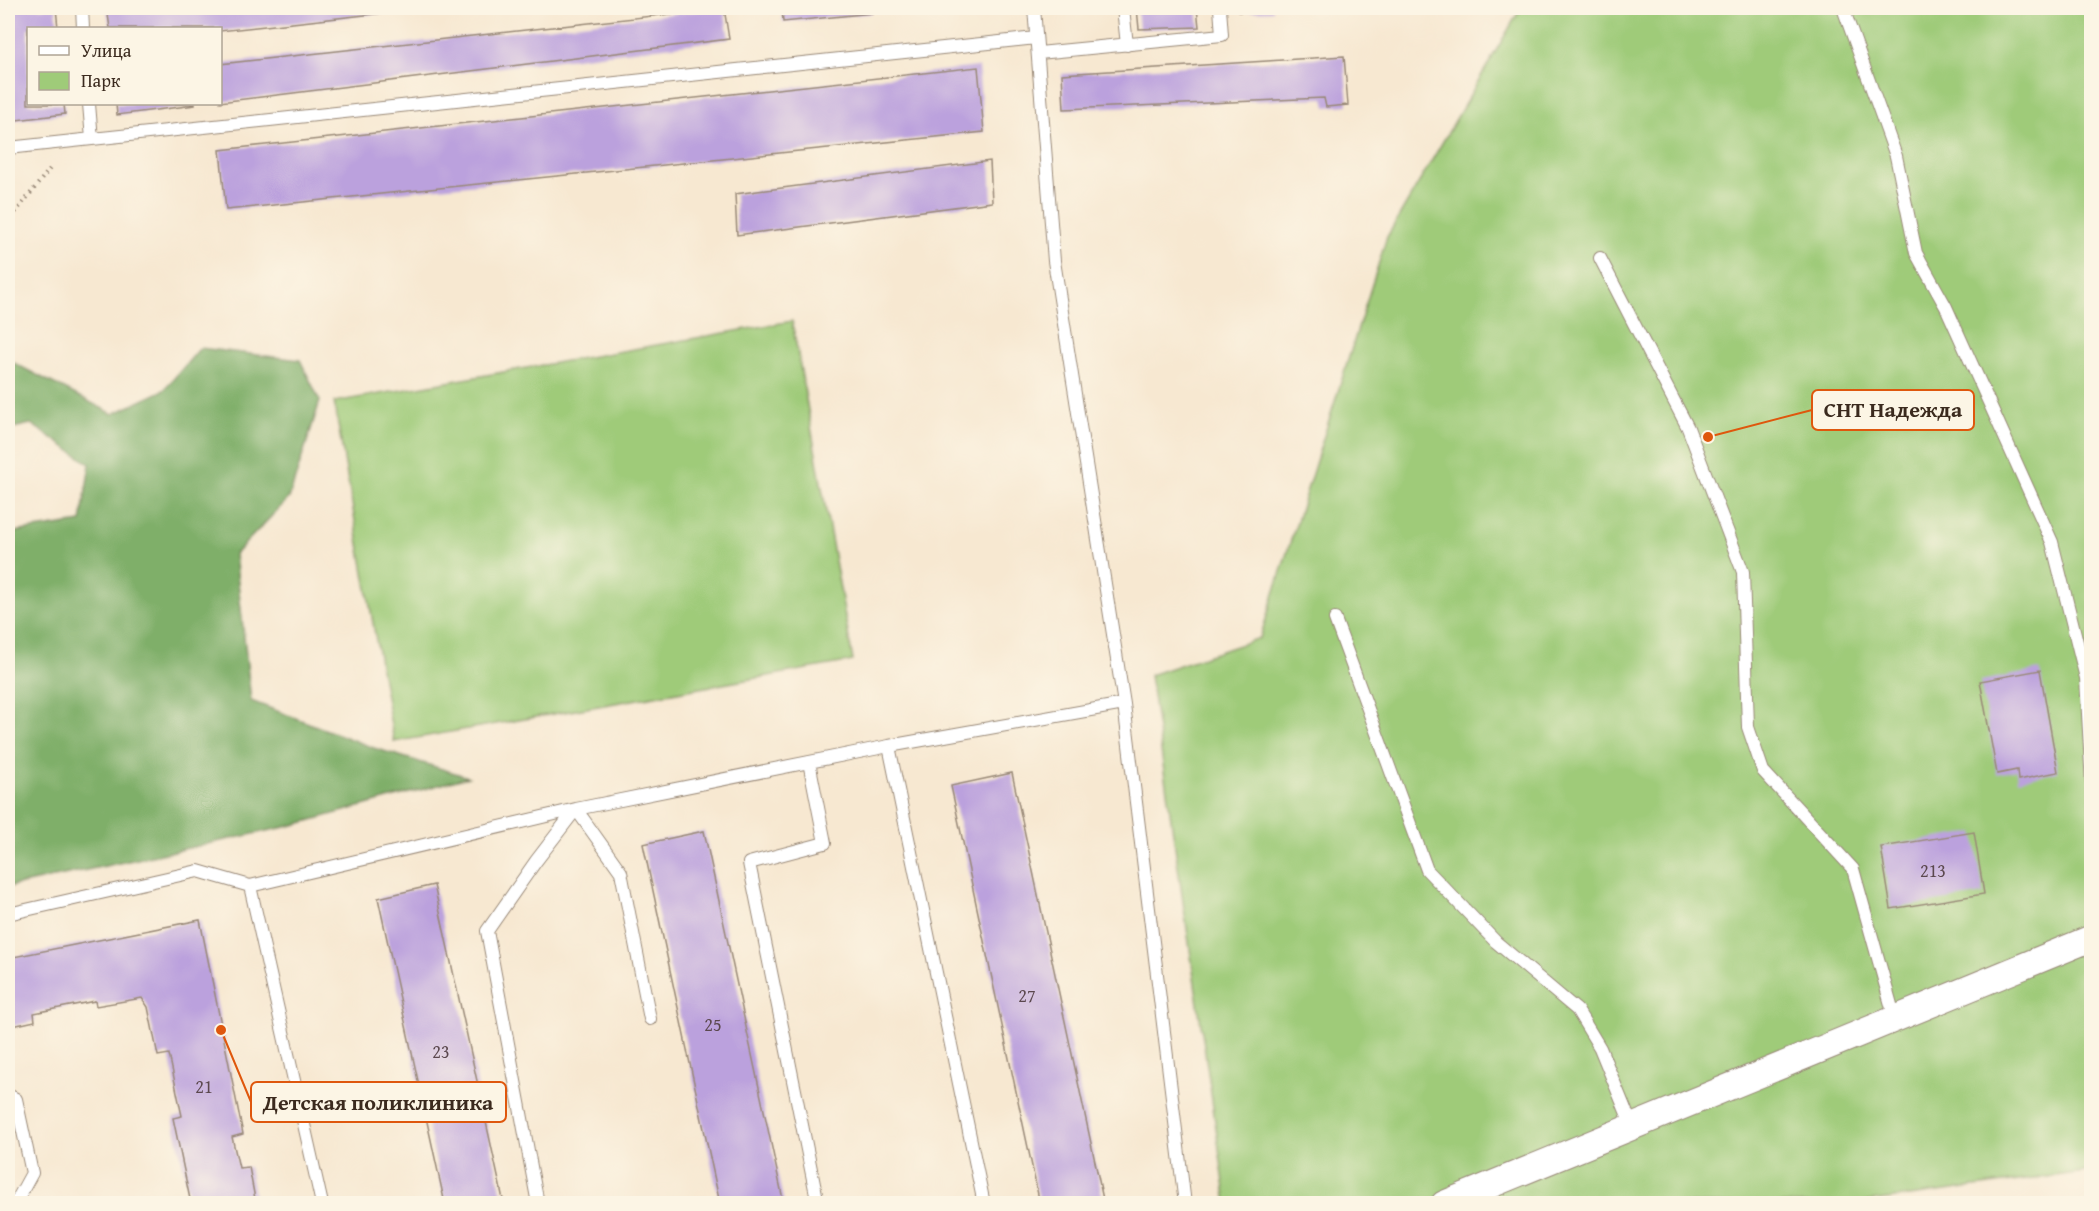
<svg xmlns="http://www.w3.org/2000/svg" width="2099" height="1211" font-family="'Gentium Book Plus',serif">
<style>
.green{fill:#9fcb79;stroke:#6d7a4c;stroke-width:1.5}
.forest{fill:#7faf69;stroke:#5d6c44;stroke-width:1.5}
.building{fill:#bba1dd}
.lines{fill:none;stroke-linecap:round;stroke-linejoin:round}
.lane-casing{stroke:#998978;stroke-width:14}
.street-casing{stroke:#998978;stroke-width:28}
.path{stroke:#998978;stroke-width:4;stroke-dasharray:1.5 4.5;stroke-linecap:butt}
.lane{stroke:#fff;stroke-width:12}
.street{stroke:#fff;stroke-width:26}
.labels{text-anchor:middle;dominant-baseline:central;stroke-width:4.5;stroke-linejoin:round;paint-order:stroke}
.number-label{font-size:18px;fill:#5b484e}
.leader{fill:none;stroke:#df570d;stroke-width:2}
.callout-dot{fill:#df570d;stroke:#fcf5e5;stroke-width:2}
.callout{fill:#fcf5e5;stroke:#df570d;stroke-width:2}
.callout-label{font-size:22px;text-anchor:middle;font-weight:bold;fill:#3b2a1e}
</style>
<rect width="100%" height="100%" fill="#fcf5e5"/>
<filter id="ink" filterUnits="userSpaceOnUse"><feTurbulence type="fractalNoise" baseFrequency=".0167" numOctaves="2"/><feDisplacementMap in="SourceGraphic" scale="12" xChannelSelector="R" yChannelSelector="G"/><feConvolveMatrix kernelMatrix="1 2 1 2 8 2 1 2 1" color-interpolation-filters="sRGB"/></filter>
<filter id="wash" filterUnits="userSpaceOnUse"><feTurbulence type="fractalNoise" baseFrequency=".008" numOctaves="4" result="noise"/><feDisplacementMap in="SourceGraphic" scale="24" xChannelSelector="R" yChannelSelector="G"/><feGaussianBlur stdDeviation="1.35" result="paint"/><feColorMatrix in="noise" values="0 0 0 0 0 0 0 0 0 0 0 0 0 0 0 0 0 1.4 0 .05"/><feComposite in="paint" operator="in"/></filter>
<g filter="url(#wash)">
<rect width="100%" height="100%" fill="#f7e8d1"/>
<path class="green" d="M1521 8H2091V1171L1851 1204 1227 1203 1150 675 1260 638 1387 237Z
M792 321 853 661 394 742 334 402Z"/>
<path class="forest" d="M200 348 300 360 320 401 289 498 235 554 251 701 374 748 468 777 290 826 8 887V533L81 522 90 464 31 424 8 429V360L113 414 164 390Z"/>
<g id="blocks">
<path class="building" d="M8 8H56L58 28H28V104H64L65 114 8 121Z
M107 8H419V9L220 31V28H110Z
M724 8 729 39 220 102V64Z
M782 8H871L872 13 783 22Z
M1137 8H1197L1199 27 1139 29Z
M1237 8H1273V11L1238 12Z
M1344 56 1348 105 1326 107 1324 98 1064 109 1062 74Z
M978 67 984 132 226 210 220 150Z
M116 104H195V105L117 115Z
M990 161 992 202 737 235 735 194Z
M2040 670 2058 772 2018 780 2017 770 1997 774 1980 681Z
M1012 773 1104 1204H1040L951 786Z
M704 831 784 1204H720L643 844Z
M1974 832 1984 894 1891 909 1881 847Z
M434 885 504 1204H445L378 898Z
M200 920 243 1134 232 1137 239 1168 249 1167 256 1204H191L173 1118 182 1116 169 1054 158 1056 148 1007 142 998 96 1006 95 1001 34 1013 35 1021 8 1027V958Z"/>
</g>
</g>
<g filter="url(#ink)">
<use href="#blocks" fill-opacity="0" stroke="#998978" stroke-width="1.5"/>
<g class="lines">
<g class="lane-casing">
<path id="lane" d="M82 8 83 28
M1034 8 1054 261 1124 704 1185 1204
M1123 8 1127 45
M1843 8 1896 156 1916 253 1946 307 2052 542 2086 678 2092 785
M1039 53 1222 35 1220 8
M89 104 92 139
M8 148 1036 38
M1600 258 1688 428 1743 572 1748 727 1763 771 1853 869 1895 1019
M1335 619 1427 870 1496 942 1577 1010 1600 1048 1632 1126
M809 762 825 843 749 863 818 1204
M250 886 322 1204
M8 914 198 871 250 886 576 809 889 746
M8 1095 16 1099 32 1173 15 1204
M538 1204 487 931 536 861 576 809 621 872 650 1019
M984 1204 889 746 1124 704"/>
</g>
<g class="street-casing">
<path id="street" d="M1444 1204 2092 938"/>
</g>
<path class="path" d="M8 222 52 166"/>
<use href="#lane" class="lane"/>
<use href="#street" class="street"/>
</g>
</g>
<g class="labels">
<g class="number-label">
<text x="1933" y="870">213</text>
<text x="1027" y="995">27</text>
<text x="713" y="1024">25</text>
<text x="441" y="1051">23</text>
<text x="204" y="1086">21</text>
</g>
</g>
<path class="leader" d="M1708 437L1812 410M221 1030L251 1102"/>
<g class="callout-dot">
<circle cx="1708" cy="437" r="6"/>
<circle cx="221" cy="1030" r="6"/>
</g>
<g class="callout">
<rect x="1812" y="390" width="162" height="40" rx="6"/>
<rect x="251" y="1082" width="255" height="40" rx="6"/>
</g>
<g class="callout-label">
<text x="1893" y="417">СНТ Надежда</text>
<text x="378" y="1110">Детская поликлиника</text>
</g>
<rect width="2099" height="1211" fill="none" stroke="#fcf5e5" stroke-width="30"/>
<rect x="27" y="27" width="195" height="78" fill="#fcf5e5" stroke="#afa495" stroke-width="1.5"/>
<rect x="39" y="46" width="30" height="9" fill="#ffffff" stroke="#afa495" stroke-width="1.5"/>
<text x="81" y="57" font-size="18" fill="#3b2a1e">Улица</text>
<rect x="39" y="72" width="30" height="18" fill="#9fcb79" stroke="#afa495" stroke-width="1.5"/>
<text x="81" y="87" font-size="18" fill="#3b2a1e">Парк</text>
</svg>
